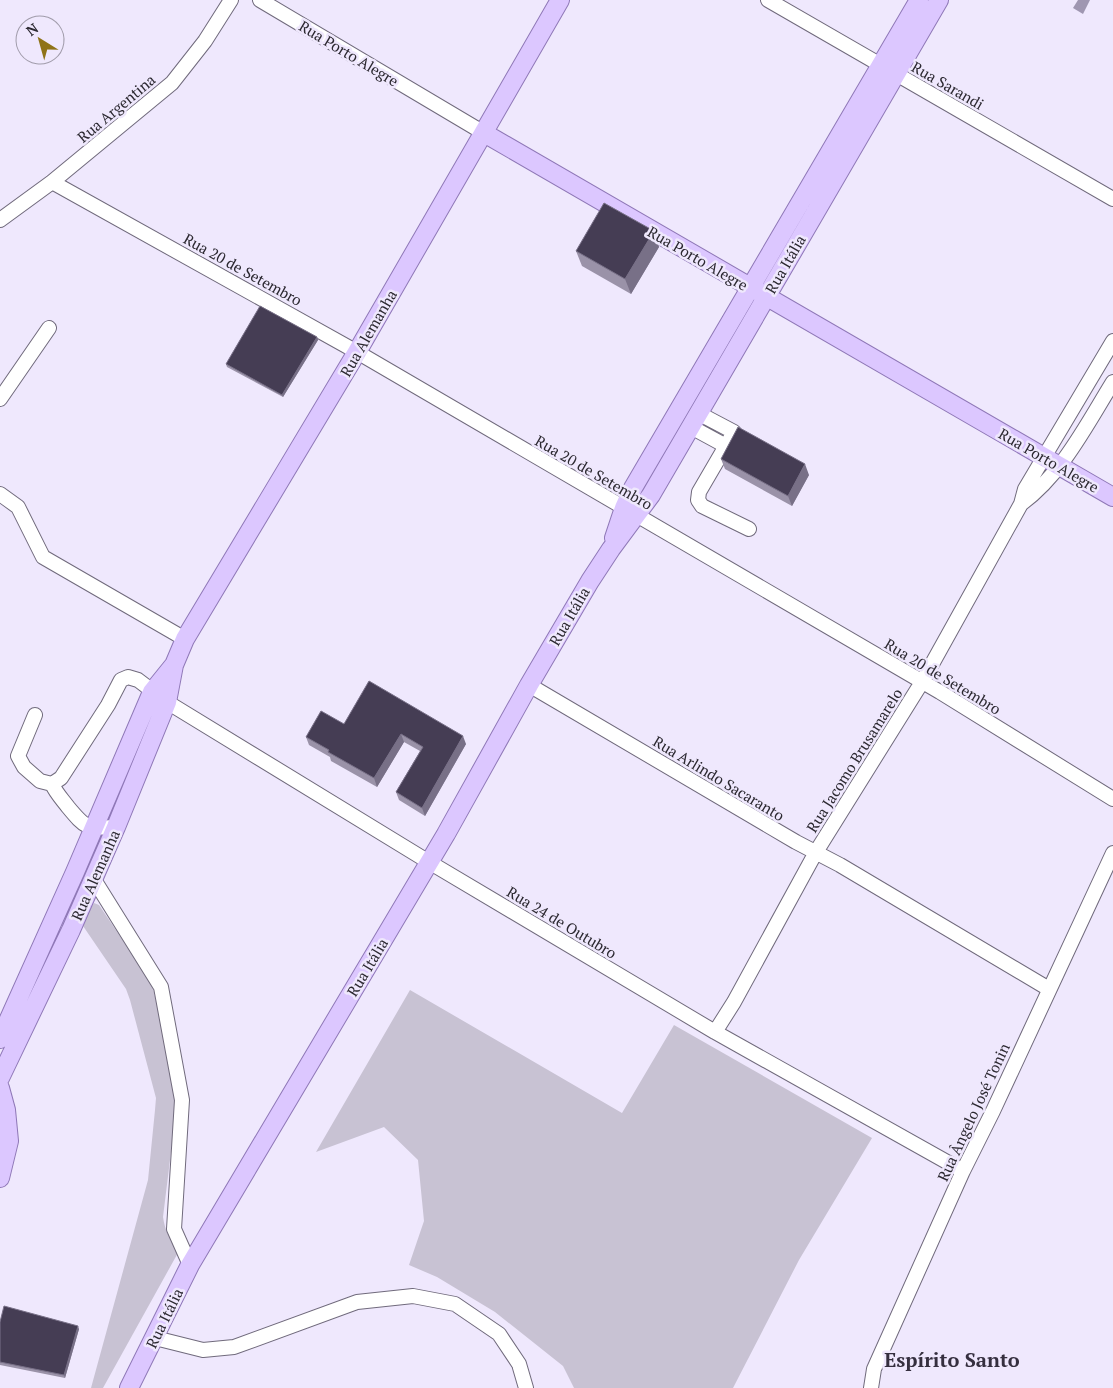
<svg xmlns="http://www.w3.org/2000/svg" width="1113" height="1388" font-family="'PT Serif',serif">
<style>
.green{fill:#c8c2d3}
.water{fill:#9f96b1}
.lines{fill:none;stroke-linecap:round;stroke-linejoin:round}
.minor-casing{stroke:#706a7c;stroke-width:16}
.major-casing{stroke:#8f78b7;stroke-width:20}
.minor{stroke:#fff;stroke-width:14}
.major{stroke:#dcc7ff;stroke-width:18}
.wall{fill:#9a92a8}
.shaded-wall{fill:#787087}
.building{fill:#453d54;stroke:#787087}
.labels{text-anchor:middle;dominant-baseline:central;stroke-width:5;stroke-linejoin:round;paint-order:stroke}
.street-label{font-size:15px;fill:#2c2931;stroke:#efe8fd}
.district-label{font-size:20px;font-weight:bold;fill:#352f3f;stroke:#efe8fd}
</style>
<rect width="100%" height="100%" fill="#efe8fd"/>
<path class="green" d="M94 903 99 905 151 982 154 992 176 1094V1111L163 1217C165 1231 170 1240 179 1251L103 1388H91L148 1180 155 1110 156 1098 130 1000 126 989 81 923Z
M410 990 622 1113 674 1025 872 1138 799 1260 733 1388H574L563 1366 495 1312 437 1277 409 1265 424 1221 418 1160 384 1127 316 1152Z"/>
<path class="water" d="M1078 0H1090L1083 14 1073 8Z"/>
<g class="lines">
<g class="minor-casing">
<path id="minor" d="M260 0 484 133
M768 0 1113 199
M52 182 357 352 940 692 1113 799
M0 220 52 182 172 83 205 41 231 0
M0 399 49 328
M698 413 734 432 699 492 698 500 702 506 749 529
M691 427 726 446
M0 494 18 507 43 557 185 639
M1021 504C1062 474 1087 424 1113 382
M529 685 796 842 840 865 1049 989
M35 715 18 756 24 767 40 781 52 784 61 778 108 705 121 680 128 677 138 680 167 702 429 862 715 1032 963 1171
M52 784C56 793 62 799 68 807 87 830 87 828 116 827
M93 878 161 987 182 1100 174 1229 190 1265
M715 1032 734 1002 816 852 922 682 1021 504 1025 489 1113 341
M155 1338 203 1350 234 1347 357 1302 413 1296 455 1304 499 1334 519 1364 526 1388
M871 1388 874 1369 963 1171 993 1111 1113 853"/>
</g>
<g class="major-casing">
<path id="major" d="M484 133 1113 497
M614 538 624 508 633 488 919 0
M0 1039 75 872 152 692 173 666
M0 1078 71 930 116 827 167 702 174 665 185 639 357 352 560 0
M0 1088 6 1110 9 1141 0 1178
M129 1388 190 1265 446 834 529 685 590 581 611 549 651 495 939 0"/>
</g>
<use href="#minor" class="minor"/>
<use href="#major" class="major"/>
</g>
<path class="wall" d="M654 231 659 247 631 294 582 266 576 251Z
M317 337 318 340 283 397 227 367 226 364Z
M721 459 809 475 792 506 725 469Z
M344 724 466 744 425 816 399 800 396 792 420 751 404 742 377 787 331 761 330 757 309 745 306 737Z
M0 1322 79 1329 65 1378 0 1365Z"/>
<path class="shaded-wall" d="M654 231 659 247 631 294 625 279Z
M317 337 318 340 283 397 282 395Z
M805 464 809 475 792 506 788 496Z
M401 734 404 742 377 787 374 778Z
M463 736 466 744 425 816 422 808Z
M78 1326 79 1329 65 1378 64 1375Z"/>
<path class="building" d="M604 203 654 231 625 279 576 251Z
M260 306 317 337 282 395 226 364Z
M738 427 805 464 788 496 721 459Z
M369 681 463 736 422 808 396 792 423 747 401 734 374 778 328 752 329 750 306 737 321 711 344 724Z
M4 1306 78 1326 64 1375 0 1362V1322Z"/>
<g class="labels">
<g class="street-label">
<text transform="translate(349 53) rotate(31)">Rua Porto Alegre</text>
<text transform="translate(948 85) rotate(30)">Rua Sarandi</text>
<text transform="translate(116 108) rotate(-40)">Rua Argentina</text>
<text transform="translate(698 258) rotate(30)">Rua Porto Alegre</text>
<text transform="translate(785 264) rotate(-60)">Rua Itália</text>
<text transform="translate(243 269) rotate(29)">Rua 20 de Setembro</text>
<text transform="translate(368 333) rotate(-60)">Rua Alemanha</text>
<text transform="translate(1049 460) rotate(30)">Rua Porto Alegre</text>
<text transform="translate(594 472) rotate(30)">Rua 20 de Setembro</text>
<text transform="translate(569 616) rotate(-60)">Rua Itália</text>
<text transform="translate(943 676) rotate(31)">Rua 20 de Setembro</text>
<text transform="translate(854 760) rotate(-58)">Rua Jacomo Brusamarelo</text>
<text transform="translate(719 778) rotate(31)">Rua Arlindo Sacaranto</text>
<text transform="translate(95 875) rotate(-66)">Rua Alemanha</text>
<text transform="translate(562 922) rotate(31)">Rua 24 de Outubro</text>
<text transform="translate(367 967) rotate(-59)">Rua Itália</text>
<text transform="translate(973 1112) rotate(-65)">Rua Ângelo José Tonin</text>
<text transform="translate(164 1318) rotate(-64)">Rua Itália</text>
</g>
<g class="district-label">
<text x="952" y="1359">Espírito Santo</text>
</g>
</g>
<g transform="translate(40 40) rotate(323)"><circle r="24" fill="#efe8fd" stroke="#a19cab"/>
<path d="M0-4L9 19L0 12L-9 19Z" fill="#8f7318"/>
<text y="-8" font-size="14" font-weight="bold" text-anchor="middle" fill="#2c2931">N</text>
</g>
</svg>
